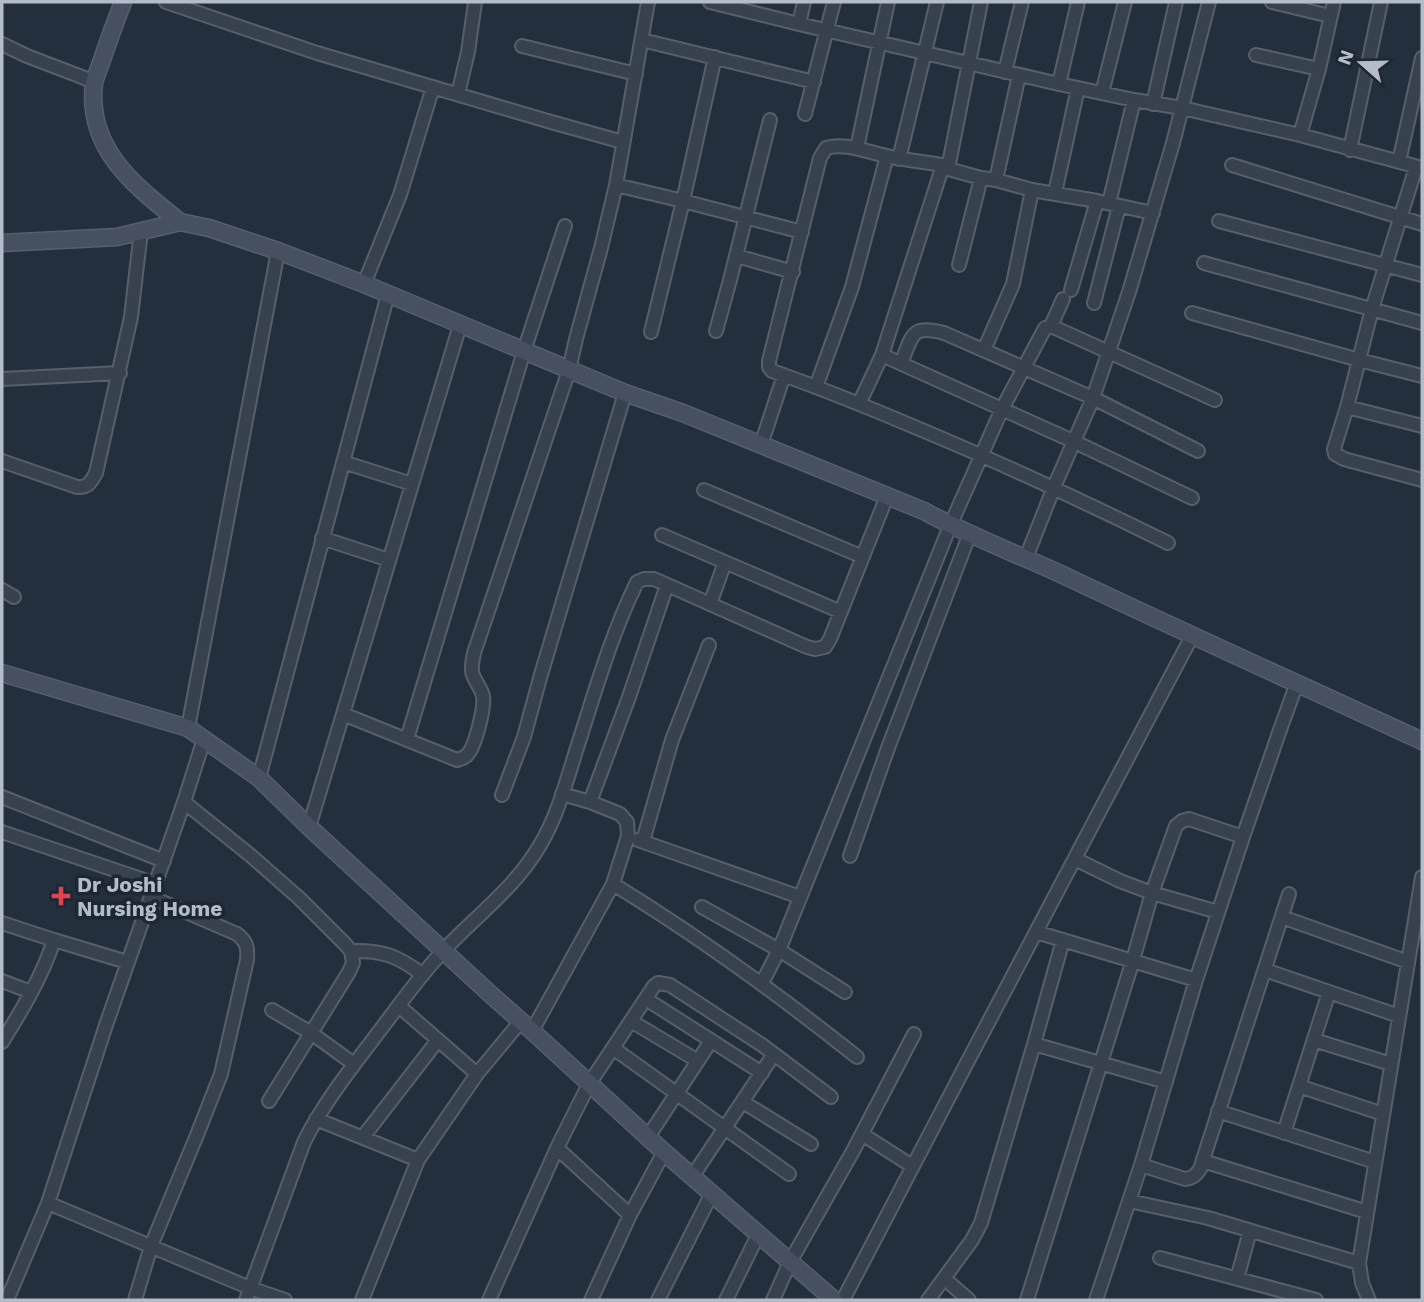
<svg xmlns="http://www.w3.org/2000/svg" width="1424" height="1302" font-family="'Work Sans',sans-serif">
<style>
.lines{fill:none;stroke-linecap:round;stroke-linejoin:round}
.street-casing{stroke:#565f6c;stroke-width:16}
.secondary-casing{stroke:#565f6c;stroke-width:19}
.street{stroke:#38414e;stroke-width:12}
.secondary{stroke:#465061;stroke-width:16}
.health-dot{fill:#e0444e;stroke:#1d2633;stroke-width:2.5}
.labels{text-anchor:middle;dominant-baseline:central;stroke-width:7;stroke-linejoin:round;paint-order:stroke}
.poi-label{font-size:21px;font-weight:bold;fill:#b4bcc9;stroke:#1d2633;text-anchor:start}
</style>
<rect width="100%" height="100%" fill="#242f3e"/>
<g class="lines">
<g class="street-casing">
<path id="street" d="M166 2 317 53 551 122 623 142
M710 2 799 24 1059 84 1134 100 1182 108 1300 135 1422 168
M1272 2 1330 16
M799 24 804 2
M642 40 814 82
M2 44 27 56 95 82
M522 46 636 74
M1256 55 1319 69
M1005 72 1022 2
M1059 84 1078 2
M1102 93 1125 2
M458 94 468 52 475 2
M1153 104 1176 2
M805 114 834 2
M1300 135 1319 69 1334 2
M857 148 888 2
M1350 150 1381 2
M899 159 937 2
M1399 162 1422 58
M1232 165 1422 224
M1416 167 1372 309 1347 407 1334 449 1335 454 1344 459 1422 480
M948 169 981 2
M996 180 1019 75
M616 185 683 201 802 232
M1055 193 1078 88
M1109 203 1134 100
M1153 213 1097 201 1032 190 996 180 981 178 948 169 943 165C924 162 905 160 887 156 867 152 845 142 826 148L820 158 769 361V367L772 371C827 390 882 413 936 436 1014 469 1091 505 1168 543
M1219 221 1422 275
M737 256 793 272
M1204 263 1422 323
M959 265 981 178
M364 284 400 195 433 87
M1071 290 1097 201
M1094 303 1119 206
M1192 313 1359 360 1422 376
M1051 326 1063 299
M716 331 730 280 770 120
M651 332 683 201 715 57
M984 350 1013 284 1032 190
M882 355 1075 442 1192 498
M901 363C913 336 910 324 944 333L1093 398 1198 451
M2 379 120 373
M816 387 852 287 887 156
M859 404 882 355 943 165
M1347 407 1422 426
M761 445 784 375
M2 461 77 487C88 488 91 482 96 473L131 317 141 231
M343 462 412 484
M704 490 863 557
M662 535 841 612
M322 538 389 560
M1026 558 1054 487 1093 398 1129 292 1173 143 1209 2
M2 590 14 597
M710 604 725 562
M343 714 457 760C462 758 463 759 467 755 475 748 485 707 483 696 481 688 476 683 473 675 470 668 473 660 474 653L569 370 576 339 601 248 616 185 648 2
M188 728 278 251
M407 739 524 351 565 226
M259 778 388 294
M502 795 524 737 540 678 625 393
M2 797 164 861
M184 802 250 855 299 898 345 944 351 951 353 963 349 972 269 1101
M590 802 629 697 667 585
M309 827 460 325
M2 832 156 884
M638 840 800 897
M643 841 672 740 709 645
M850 856 888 748 970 533
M1075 859 1120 881 1152 893 1218 912
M613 884C698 936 779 995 857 1057
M702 907 779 950 845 992
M1282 917 1408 962
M2 923 54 940 127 962
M1036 932 1196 980
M351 951C383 950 398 956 423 975
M1265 970 1399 1016
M2 981 31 992
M762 983 779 950 950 526 1002 409 1045 328 1051 326 1215 400
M646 999 762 1073
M399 1006 477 1074
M272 1010 311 1033 354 1064
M631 1021 698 1061
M532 1031 613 884 628 836 627 822 620 814 590 802 562 794
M1314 1040 1391 1064
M2 1042C22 1010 42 977 54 940
M1034 1044 1166 1082
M613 1048 789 1174
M1299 1086 1383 1114
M743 1102 811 1144
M1218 1111 1375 1162
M316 1119 418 1160
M1284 1133 1329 992
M862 1134 912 1166
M363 1137 438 1040
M648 1137 711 1041
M557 1148 630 1215
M1203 1161 1367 1212
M1141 1165 1185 1179C1193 1178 1196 1175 1200 1169L1289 894
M692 1177 774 1054
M1129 1201 1208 1218 1359 1263
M48 1203 250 1288 285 1300
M1160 1258 1316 1300
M945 1279 969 1300
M1237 1279 1250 1231
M7 1300 48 1203 106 1025 184 802 204 739
M135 1300 151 1246 197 1135 221 1074 247 960C248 947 247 942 237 934L151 897
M246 1300 304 1142C325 1100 356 1062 384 1025 403 1000 422 973 444 950 477 915 516 887 540 845 557 817 566 783 576 751 594 695 611 635 637 582L644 579H654L807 647 815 649 825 647 830 639 887 496
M362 1300 418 1160 477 1074 521 1021
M489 1300 557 1148 589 1084 654 986 658 983 670 985 762 1045 831 1097
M591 1300 630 1215 664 1152
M658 1300 711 1195
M726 1300 758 1235
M773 1300 790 1262 853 1151 914 1034
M843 1300C958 1078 1076 857 1192 636
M928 1300 972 1240 981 1223 1034 1044 1063 940
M1027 1300 1133 960 1152 893 1176 826 1182 821 1189 819 1243 837
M1096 1300 1141 1165 1196 980 1243 837 1281 727 1297 683
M1369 1300 1362 1283 1359 1263 1422 877"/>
</g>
<g class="secondary-casing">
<path id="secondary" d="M123 2C116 20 109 39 103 57 100 66 96 75 94 83 86 149 135 186 180 222
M2 243 117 237 180 222 209 228 278 251 364 284 625 393 683 413 924 511C969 536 1018 554 1065 576 1183 632 1303 686 1422 741
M2 673 188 728 259 778 309 827 488 992 532 1031 664 1152 834 1300"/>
</g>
<use href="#street" class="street"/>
<use href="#secondary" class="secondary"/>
</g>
<path class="health-dot" d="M57.5 885.5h7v7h7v7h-7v7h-7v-7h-7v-7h7z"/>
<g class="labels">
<g class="poi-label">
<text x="77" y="884">Dr Joshi<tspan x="77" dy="24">Nursing Home</tspan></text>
</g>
</g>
<rect width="1424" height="1302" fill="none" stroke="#b4bcc9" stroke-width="7"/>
<g transform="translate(1361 63) rotate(290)" stroke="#1d2633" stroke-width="5" paint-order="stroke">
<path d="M0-5L12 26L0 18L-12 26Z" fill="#b4bcc9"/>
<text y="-10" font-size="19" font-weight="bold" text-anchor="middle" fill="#b4bcc9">N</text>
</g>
</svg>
